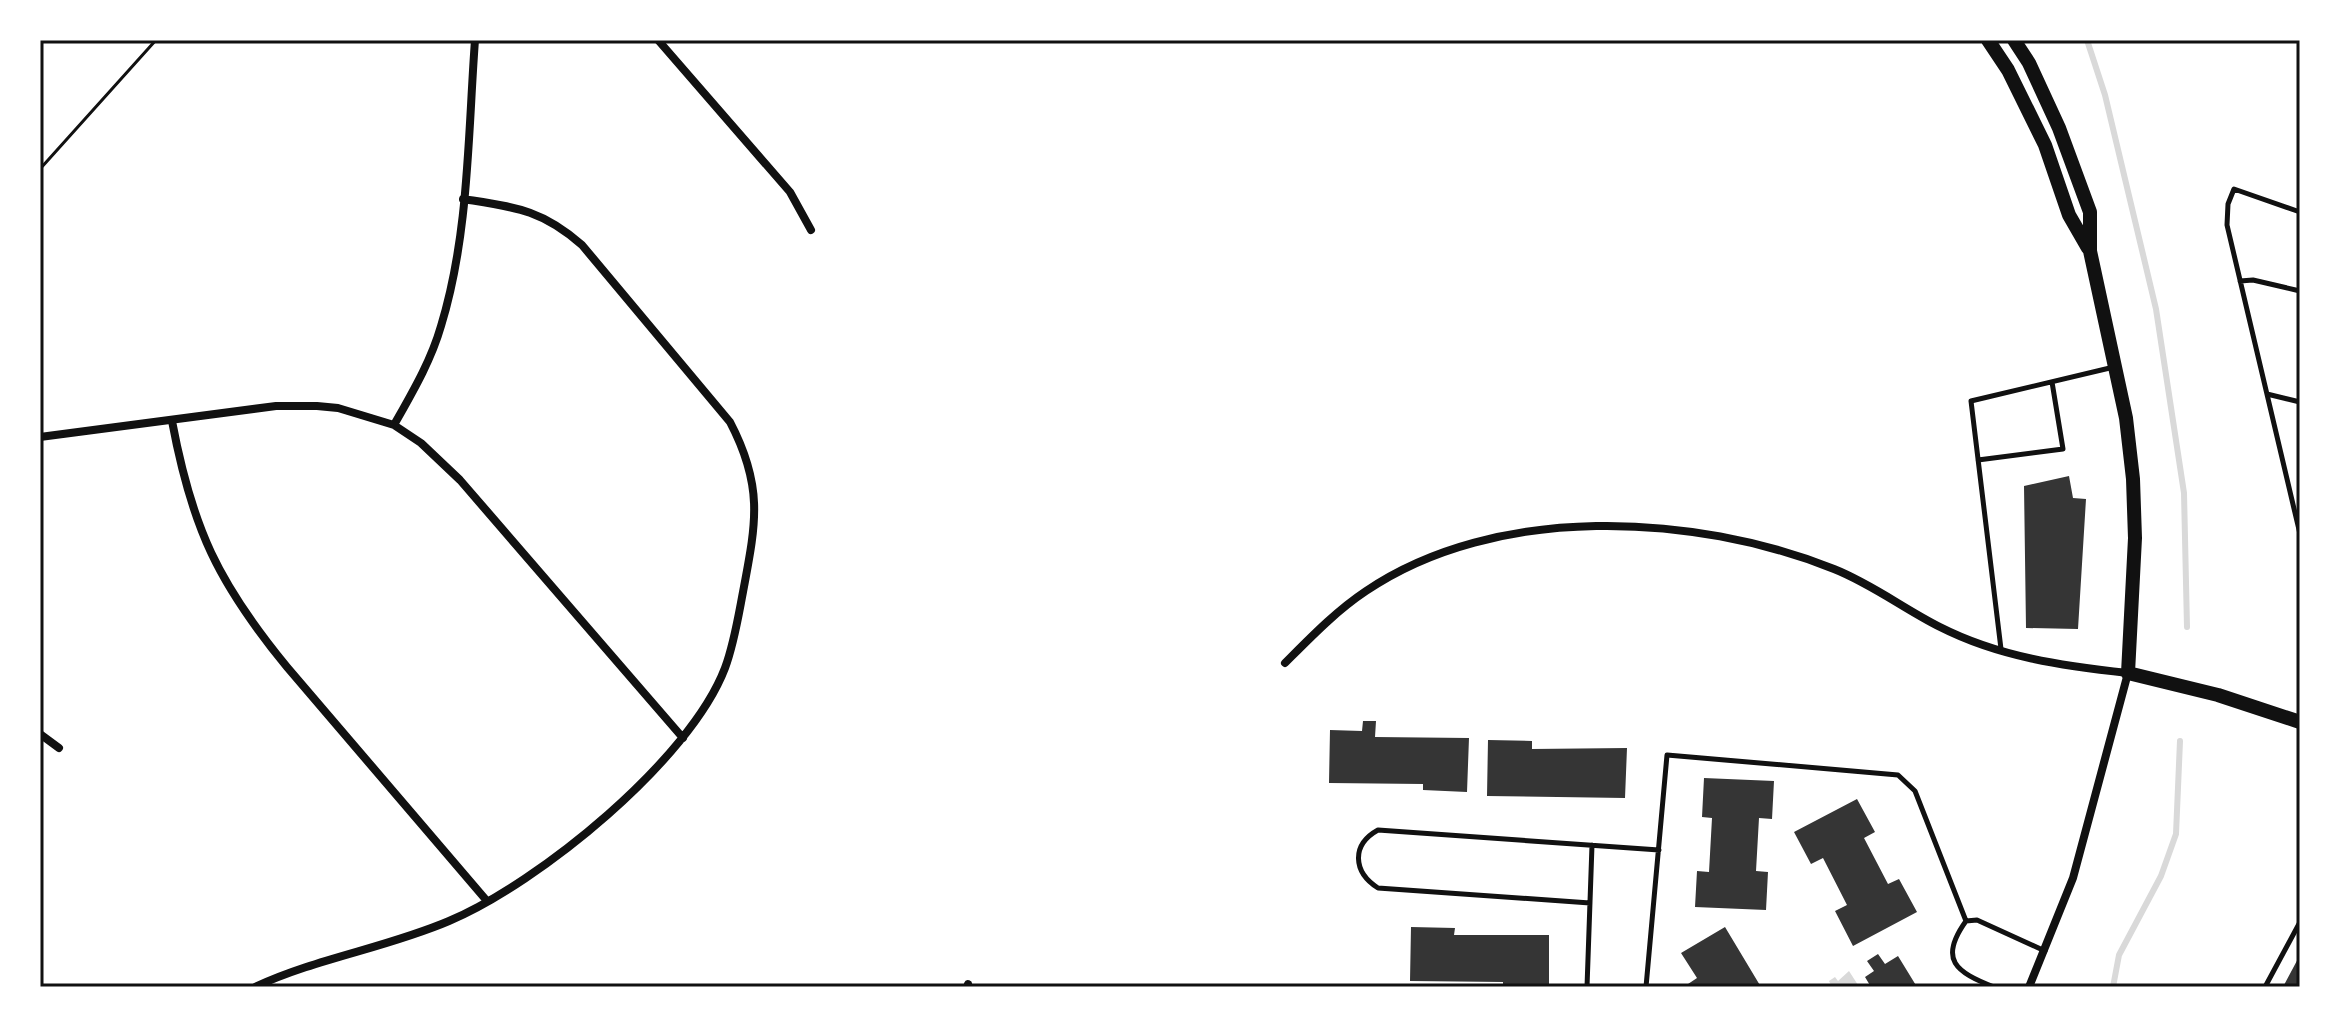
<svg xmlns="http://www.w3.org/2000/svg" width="2340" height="1027" font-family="Commissioner,sans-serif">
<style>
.water{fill:#d9d9d9}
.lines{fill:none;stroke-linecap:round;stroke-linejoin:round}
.stream{stroke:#d9d9d9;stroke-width:6}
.building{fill:#353535}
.path{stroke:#111;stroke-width:3}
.service{stroke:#111;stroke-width:5}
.minor{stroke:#111;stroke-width:8}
.tertiary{stroke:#111;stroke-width:14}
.neatline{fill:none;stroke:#111;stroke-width:3}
</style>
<rect width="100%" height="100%" fill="#fff"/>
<path class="water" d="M1849 971 1858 985 1854 987H1832L1829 981 1835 977 1838 981Z"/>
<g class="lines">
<path class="stream" d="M2087 40 2105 95 2156 309 2184 493 2187 627
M2113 987 2119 955 2161 876 2176 834 2180 741"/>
</g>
<path class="building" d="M2069 476 2073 498 2086 499 2078 629 2026 628 2024 486Z
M1363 721H1376L1375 737 1469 738 1467 792 1423 790V784L1329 783 1330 730 1362 731Z
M1488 740 1532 741V749L1627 748 1625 798 1487 796Z
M1704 778 1774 781 1772 819 1759 818 1756 871 1768 872 1766 910 1695 907 1697 871 1709 872 1712 818 1702 817Z
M1857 799 1875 832 1864 838 1888 884 1899 879 1917 912 1853 946 1835 911 1847 905 1823 858 1811 864 1794 832Z
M1411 927 1455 928 1454 935H1549V987H1503V982L1410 981Z
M1725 927 1761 987H1690L1688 984 1697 978 1681 953Z
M1878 954 1885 964 1898 956 1917 987H1871L1865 977 1874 971 1867 961Z
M2300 955V987H2289L2284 985Z"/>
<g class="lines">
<path class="path" d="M40 169 156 40"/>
<path class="service" d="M2300 212 2234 189 2228 204 2227 225 2300 534
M2240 281 2253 280 2300 291
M2267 394 2300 402
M1978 460 2063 449 2052 382
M2001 649 1971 401 2114 367
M1590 903 1378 888C1353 872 1351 845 1378 830L1659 850
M1587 987 1592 845
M1646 987 1667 755 1898 775 1915 791 1966 921
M1994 987C1956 972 1938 960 1966 921L1977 920 2045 951
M2265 987 2300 922"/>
<path class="minor" d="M658 40 790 192 811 230
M172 421C192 528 218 583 287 667L487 901
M394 425C412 393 431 361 441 326 469 235 468 134 475 40
M40 437 276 406H317L338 408 394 425 421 443 460 480 683 738
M1285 663C1311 637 1336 611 1366 591 1496 503 1694 513 1834 569 1872 584 1904 609 1940 627 1999 657 2063 666 2128 673L2073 878 2029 987
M40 734 59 748
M255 987C317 958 386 948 449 921 539 883 690 760 725 668 734 644 738 618 743 592 756 523 764 487 730 422L582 245C541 209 514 207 463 199
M967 987 968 984"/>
<path class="tertiary" d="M1988 40 2008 70 2045 145 2069 215 2088 248
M2014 40 2029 63 2059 128 2090 212V251L2126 418 2133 479 2135 538 2128 673 2218 695 2300 722"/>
</g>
<rect width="2340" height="1027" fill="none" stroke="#ffffff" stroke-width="84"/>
<rect x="42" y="42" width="2256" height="943" class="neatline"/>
</svg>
